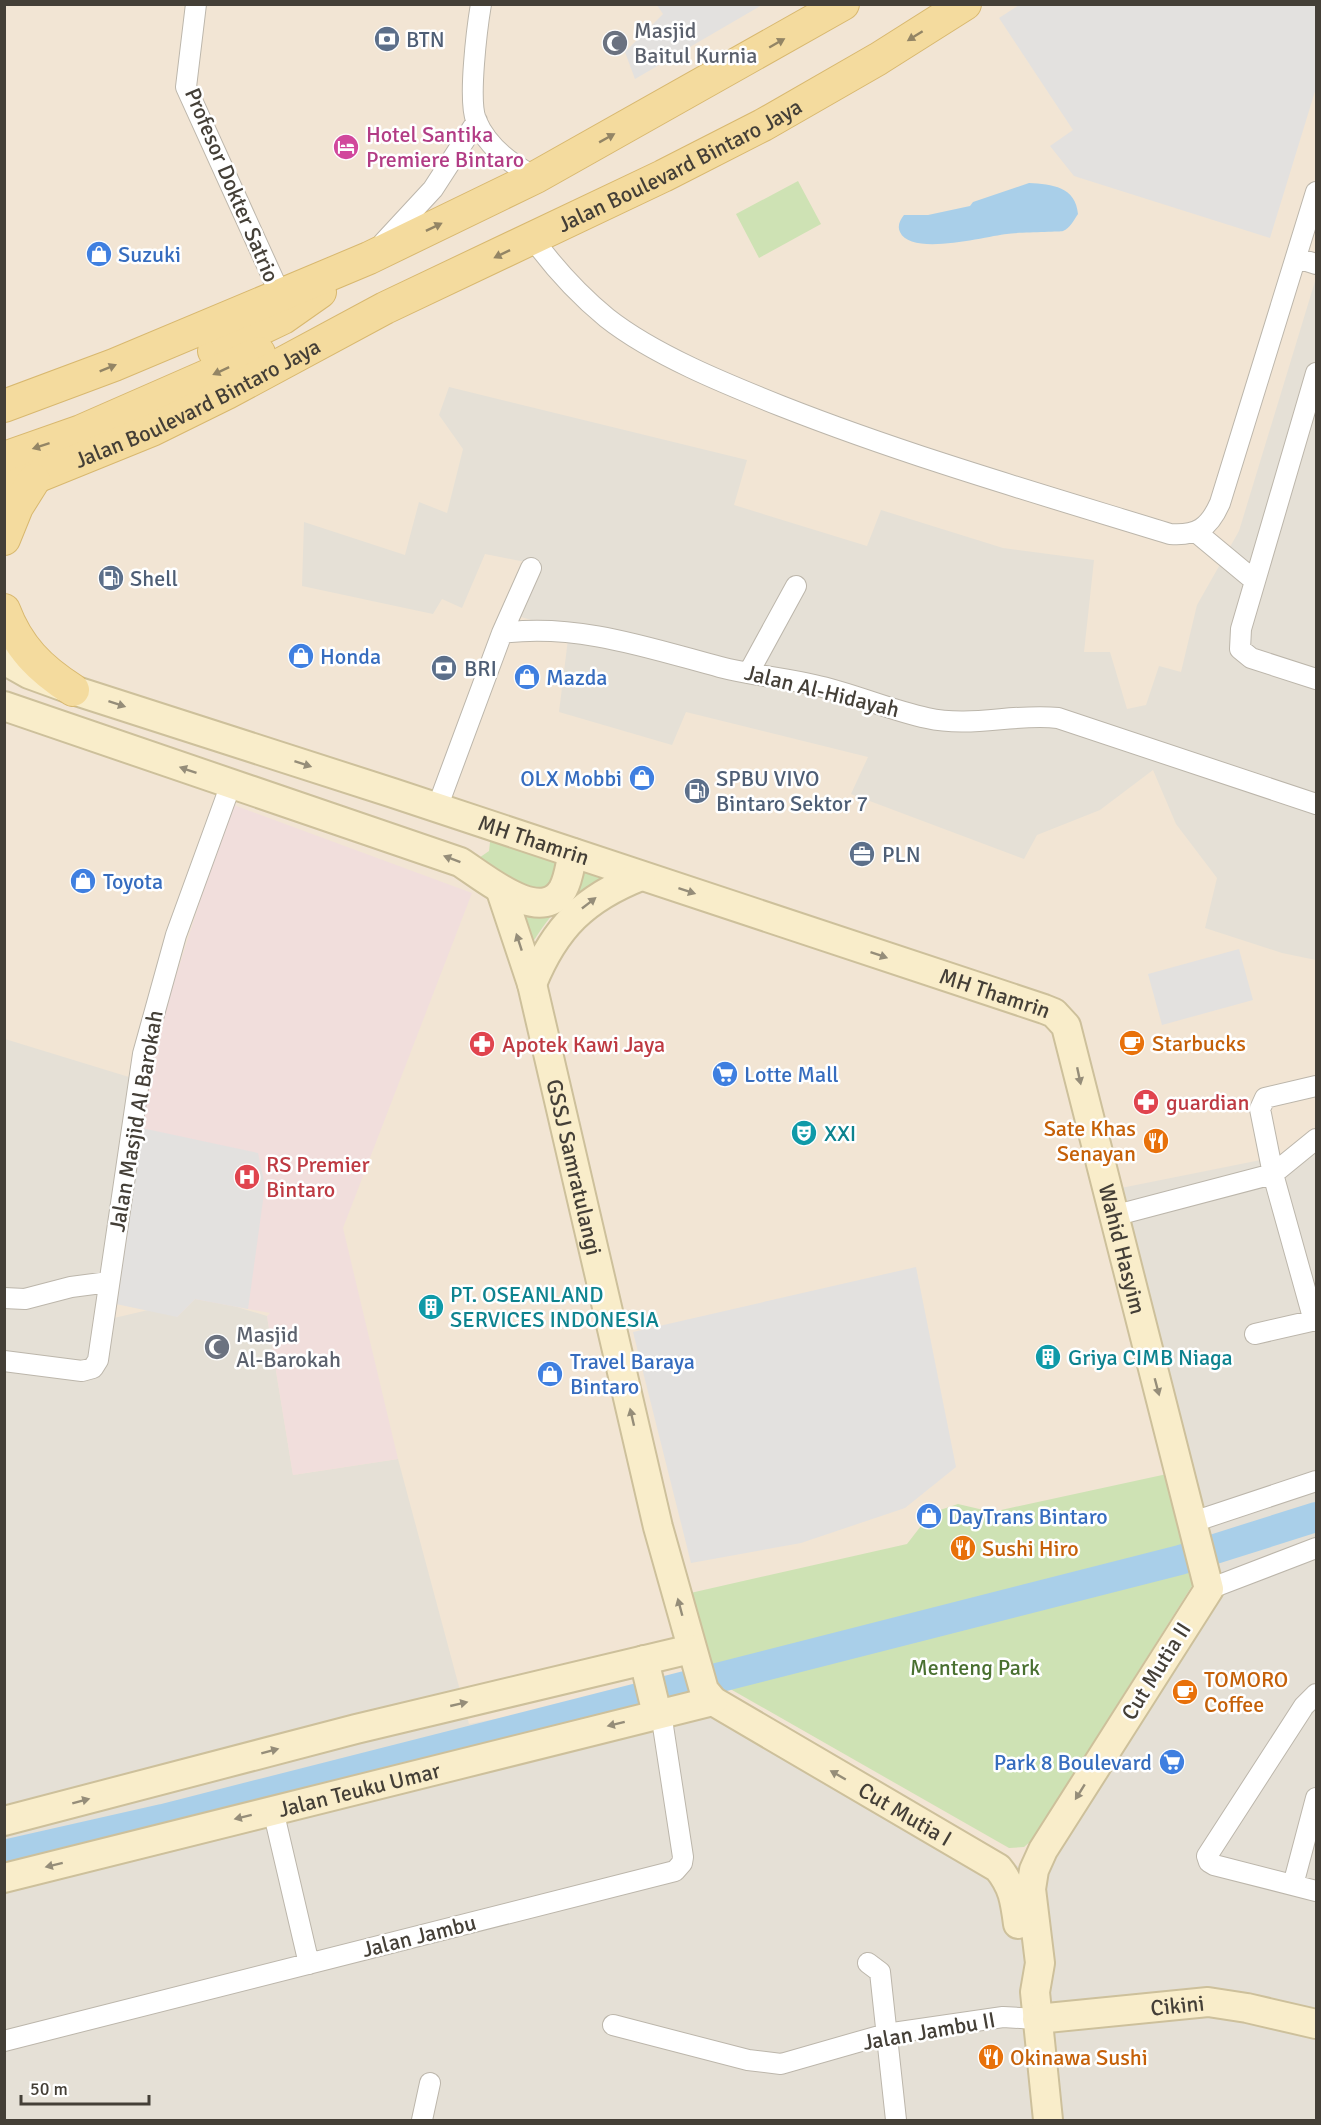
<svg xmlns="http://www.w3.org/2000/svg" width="1321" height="2125" font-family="Signika,sans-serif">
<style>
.residential{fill:#e5e0d6}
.commercial{fill:#f2e5d4}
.medical{fill:#f1dedc}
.green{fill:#cee2b4}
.parking{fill:#e3e1df}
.water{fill:#a9cfe9}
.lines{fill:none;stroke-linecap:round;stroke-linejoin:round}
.river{stroke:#a9cfe9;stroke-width:30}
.street-casing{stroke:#bcb6ab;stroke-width:22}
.secondary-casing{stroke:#cdc09b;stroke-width:32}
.primary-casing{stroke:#d8b86f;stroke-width:34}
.street{stroke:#fff;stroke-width:20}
.secondary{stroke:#f9edca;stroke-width:28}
.primary{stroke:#f4db9e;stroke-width:32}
.oneway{fill:#938565}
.oneway2{fill:#958d79}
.labels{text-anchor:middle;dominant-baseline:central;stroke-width:5;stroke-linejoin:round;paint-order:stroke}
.worship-label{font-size:22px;fill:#5b616d;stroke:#fff;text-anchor:start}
.service-label{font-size:22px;fill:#4e5e75;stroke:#fff;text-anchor:start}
.hotel-label{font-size:22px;fill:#b23c85;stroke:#fff;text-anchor:start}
.street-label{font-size:22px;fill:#443f37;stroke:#fff}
.shop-label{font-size:22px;fill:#366cbe;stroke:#fff;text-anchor:start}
.food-label{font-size:22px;fill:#c56008;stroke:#fff;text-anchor:start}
.health-label{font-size:22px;fill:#be3a42;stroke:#fff;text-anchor:start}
.culture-label{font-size:22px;fill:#0d838f;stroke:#fff;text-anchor:start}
.park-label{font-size:22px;fill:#497030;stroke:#fff}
</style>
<rect width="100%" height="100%" fill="#f2efe7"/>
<path class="residential" d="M5 5H1316V2120H5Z"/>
<path class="commercial" d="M4 5H1316V278L1239 531 1197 605 1181 672 1159 666 1146 705 1127 709 1110 652H1084L1094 560 1003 548 881 510 867 546 734 505 747 460 449 387 439 415 463 449 447 513 419 502 405 555 304 522 302 586 433 614 442 599 462 608 485 554 540 565 521 617 569 631 559 712 672 745 686 712 868 757 851 794 1024 859 1037 835 1100 810 1153 770 1176 824 1217 878 1205 928 1282 953 1316 960V1139L1300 1152 1096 1193 1201 1580 1026 1871 704 1678 469 1724 398 1459 293 1475 267 1316 204 1297 114 1318 142 1081 5 1039Z"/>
<path class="medical" d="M231 804 472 893 343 1228 398 1459 293 1475 267 1316 270 1313 195 1299 177 1317 138 1120 150 1057Z"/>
<path class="green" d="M798 181 821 224 759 258 736 214Z
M488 831 617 873C568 895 556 904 528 950L476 860 489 851 490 842Z
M1167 1474 1197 1578 1031 1841 1024 1847 1009 1848 711 1678 686 1594 907 1544 931 1513 958 1504 992 1512Z"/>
<path class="parking" d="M657 5H762L635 79 625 52 663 14Z
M1019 5H1316V88L1270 238 1074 176 1050 146 1073 130 999 18Z
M1239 949 1253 1000 1162 1025 1148 974Z
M137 1127 258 1153 265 1186 248 1309 195 1299 177 1317 116 1304Z
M916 1267 956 1467 905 1508 801 1543 691 1563 633 1332Z"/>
<path class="water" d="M1029 183C1052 184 1076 187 1078 214 1074 220 1070 228 1063 231 1060 232 1017 232 1007 234 987 236 911 257 900 232 897 226 900 220 904 215H928L970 206 973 202Z"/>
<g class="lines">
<path class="river" d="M4 1855 163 1819 1180 1560 1316 1517"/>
<g class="street-casing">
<path id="street" d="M196 4 186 87 280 294
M481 4C477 28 468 100 476 120 487 146 512 165 536 177
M533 239C555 269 579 295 607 318 654 355 726 384 781 406 908 456 1040 494 1170 534 1197 536 1209 528 1220 503L1316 192
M383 243 433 189 477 121
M1297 258 1316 264
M1316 373 1241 629 1240 649 1251 658 1316 679
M1196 532 1255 581
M502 633 531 568
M749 672 796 586
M437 808 502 633C577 623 649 648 720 667 751 675 783 678 814 685 852 693 889 710 927 718 971 728 1015 713 1058 718L1316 804
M1113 1216 1273 1174 1316 1139
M4 1298 25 1299 71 1287 109 1282
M1314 1321 1273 1174 1260 1109 1265 1098 1316 1086
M1255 1334 1316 1320
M4 1361 82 1371 93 1368 98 1360 143 1054 176 935 231 784
M1193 1522 1316 1481
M1209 1589 1316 1548
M1316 1694 1304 1706 1207 1856 1209 1862 1214 1865 1316 1891
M273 1810 309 1964
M1293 1885 1316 1798
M868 1963 880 1972 896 2120
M613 2025 748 2060 781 2064 886 2034 1003 2017 1037 2019
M4 2041 675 1871 682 1863 683 1857 661 1713
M422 2120 430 2083"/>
</g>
<g class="secondary-casing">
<g id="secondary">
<path id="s1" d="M4 660 29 674 73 690 393 793 1044 1009 1054 1013 1066 1026 1209 1589 1043 1850 1034 1870 1031 1889 1040 1963 1035 1992 1048 2120"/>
<path d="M4 706 460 862C483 876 541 927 563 889 569 878 570 864 573 853"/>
<path id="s2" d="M501 891 532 984 658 1527 704 1690 713 1701 998 1868C1013 1886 1015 1901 1018 1924"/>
<path d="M532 984C555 927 585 898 641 876"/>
<path d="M644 1660 657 1714"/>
<path d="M4 1821 356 1729 691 1649"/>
<path id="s3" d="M4 1878 713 1701"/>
<path id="s4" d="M1037 2019 1208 2002 1247 2008 1316 2024"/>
</g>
</g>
<g class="primary-casing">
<g id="primary">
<path d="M214 351 283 318 320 292"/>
<path d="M4 406 114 365 369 258 536 177 843 4"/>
<path d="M4 458 81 431 259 353"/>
<path id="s5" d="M4 490 152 430 227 393 385 308 663 176 763 125 878 59 965 4"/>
<path d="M4 539 17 507 34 480"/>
<path d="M4 610C18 647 40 669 73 690"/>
</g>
</g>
<use href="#street" class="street"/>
<use href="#secondary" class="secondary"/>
<use href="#primary" class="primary"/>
</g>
<defs><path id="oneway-solid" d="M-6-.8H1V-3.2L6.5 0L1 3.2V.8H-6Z" transform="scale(1.5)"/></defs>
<g class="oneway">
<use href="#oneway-solid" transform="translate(915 36) rotate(148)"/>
<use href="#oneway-solid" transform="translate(777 43) rotate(-30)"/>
<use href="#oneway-solid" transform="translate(607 138) rotate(-29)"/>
<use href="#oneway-solid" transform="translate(434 227) rotate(-26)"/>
<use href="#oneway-solid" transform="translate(502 254) rotate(154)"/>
<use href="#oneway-solid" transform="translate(108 368) rotate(-22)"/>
<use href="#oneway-solid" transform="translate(221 371) rotate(155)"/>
<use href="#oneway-solid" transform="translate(41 446) rotate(162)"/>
</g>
<g class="oneway2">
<use href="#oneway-solid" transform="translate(117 704) rotate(18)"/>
<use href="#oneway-solid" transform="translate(303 764) rotate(18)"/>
<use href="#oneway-solid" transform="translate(188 770) rotate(-161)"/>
<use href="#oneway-solid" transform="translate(452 859) rotate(-159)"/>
<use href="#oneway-solid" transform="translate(687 891) rotate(18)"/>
<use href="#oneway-solid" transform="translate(589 903) rotate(-38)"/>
<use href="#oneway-solid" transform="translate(519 942) rotate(-108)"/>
<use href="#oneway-solid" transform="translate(879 955) rotate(19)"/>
<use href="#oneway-solid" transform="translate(1079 1076) rotate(78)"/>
<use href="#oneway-solid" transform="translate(1157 1387) rotate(75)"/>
<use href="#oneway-solid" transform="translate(632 1417) rotate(-103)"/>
<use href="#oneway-solid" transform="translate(680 1607) rotate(-105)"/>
<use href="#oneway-solid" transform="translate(459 1704) rotate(-13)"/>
<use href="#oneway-solid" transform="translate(616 1724) rotate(166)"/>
<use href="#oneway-solid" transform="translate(270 1751) rotate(-15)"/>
<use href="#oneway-solid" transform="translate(838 1775) rotate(-150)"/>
<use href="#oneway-solid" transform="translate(1080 1792) rotate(122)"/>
<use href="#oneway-solid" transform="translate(81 1801) rotate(-15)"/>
<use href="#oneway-solid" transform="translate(243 1817) rotate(166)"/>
<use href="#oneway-solid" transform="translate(54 1865) rotate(166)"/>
</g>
<defs>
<g id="bank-disc" transform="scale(1.35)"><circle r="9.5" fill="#5c6f8a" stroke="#fff"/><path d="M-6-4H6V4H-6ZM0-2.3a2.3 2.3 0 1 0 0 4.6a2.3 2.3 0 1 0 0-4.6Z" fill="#fff"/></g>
<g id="mosque-disc" transform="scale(1.35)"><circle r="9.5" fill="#6b7280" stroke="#fff"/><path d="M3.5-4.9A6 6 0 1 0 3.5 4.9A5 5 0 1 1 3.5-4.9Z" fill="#fff"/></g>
<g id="hotel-disc" transform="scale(1.35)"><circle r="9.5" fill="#d1479c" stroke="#fff"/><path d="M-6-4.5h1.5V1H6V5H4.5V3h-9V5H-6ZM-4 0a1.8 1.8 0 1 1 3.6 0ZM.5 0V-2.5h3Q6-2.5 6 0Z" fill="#fff"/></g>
<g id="shop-disc" transform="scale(1.35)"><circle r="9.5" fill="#3f7fe0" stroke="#fff"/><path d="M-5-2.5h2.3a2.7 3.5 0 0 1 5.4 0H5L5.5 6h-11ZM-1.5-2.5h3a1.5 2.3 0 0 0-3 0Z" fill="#fff"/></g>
<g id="fuel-disc" transform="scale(1.35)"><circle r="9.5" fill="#5c6f8a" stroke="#fff"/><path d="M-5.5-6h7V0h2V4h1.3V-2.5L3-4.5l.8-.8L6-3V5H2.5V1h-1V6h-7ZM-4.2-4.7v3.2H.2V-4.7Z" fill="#fff"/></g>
<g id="office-disc" transform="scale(1.35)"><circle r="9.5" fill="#5c6f8a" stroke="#fff"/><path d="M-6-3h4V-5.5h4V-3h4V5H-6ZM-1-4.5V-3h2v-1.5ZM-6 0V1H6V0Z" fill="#fff"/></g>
<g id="cafe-disc" transform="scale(1.35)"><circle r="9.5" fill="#e8710a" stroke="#fff"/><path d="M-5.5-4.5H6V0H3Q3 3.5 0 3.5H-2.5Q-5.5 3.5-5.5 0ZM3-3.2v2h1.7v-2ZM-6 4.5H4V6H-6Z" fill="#fff"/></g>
<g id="pharmacy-disc" transform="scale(1.35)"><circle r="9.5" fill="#e0444e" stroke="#fff"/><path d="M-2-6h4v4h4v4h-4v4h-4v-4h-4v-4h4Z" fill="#fff"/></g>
<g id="supermarket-disc" transform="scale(1.35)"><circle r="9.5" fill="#3f7fe0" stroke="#fff"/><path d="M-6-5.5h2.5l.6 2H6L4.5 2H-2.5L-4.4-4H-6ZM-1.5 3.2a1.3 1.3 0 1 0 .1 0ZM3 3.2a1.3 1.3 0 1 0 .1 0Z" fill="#fff"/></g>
<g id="theatre-disc" transform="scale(1.35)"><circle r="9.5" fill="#0f9aa8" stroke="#fff"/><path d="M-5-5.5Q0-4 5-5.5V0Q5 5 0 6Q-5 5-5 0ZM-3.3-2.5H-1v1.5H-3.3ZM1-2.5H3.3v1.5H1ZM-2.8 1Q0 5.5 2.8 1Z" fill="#fff"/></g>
<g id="restaurant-disc" transform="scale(1.35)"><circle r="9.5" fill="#e8710a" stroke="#fff"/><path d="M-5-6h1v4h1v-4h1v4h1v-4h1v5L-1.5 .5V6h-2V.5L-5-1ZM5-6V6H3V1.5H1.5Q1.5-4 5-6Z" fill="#fff"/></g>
<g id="hospital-disc" transform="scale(1.35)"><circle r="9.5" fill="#e0444e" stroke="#fff"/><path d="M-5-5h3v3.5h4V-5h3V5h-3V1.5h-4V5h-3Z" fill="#fff"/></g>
<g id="building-disc" transform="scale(1.35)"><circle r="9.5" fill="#0f9aa8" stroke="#fff"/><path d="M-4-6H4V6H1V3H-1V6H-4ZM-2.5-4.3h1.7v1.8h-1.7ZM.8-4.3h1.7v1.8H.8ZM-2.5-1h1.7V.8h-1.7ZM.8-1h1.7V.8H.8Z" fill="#fff"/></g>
</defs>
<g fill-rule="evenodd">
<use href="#bank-disc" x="387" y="39"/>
<use href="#mosque-disc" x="615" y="43"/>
<use href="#hotel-disc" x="346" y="147"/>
<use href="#shop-disc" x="99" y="254"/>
<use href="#fuel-disc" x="111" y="578"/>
<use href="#shop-disc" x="301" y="656"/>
<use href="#bank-disc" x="444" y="668"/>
<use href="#shop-disc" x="527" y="677"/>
<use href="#shop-disc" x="642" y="778"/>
<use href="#fuel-disc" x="697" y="791"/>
<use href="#office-disc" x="862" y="854"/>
<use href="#shop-disc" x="83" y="881"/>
<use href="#cafe-disc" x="1132" y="1043"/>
<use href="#pharmacy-disc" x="482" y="1044"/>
<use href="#supermarket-disc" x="725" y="1074"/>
<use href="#pharmacy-disc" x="1146" y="1102"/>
<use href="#theatre-disc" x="804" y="1133"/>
<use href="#restaurant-disc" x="1156" y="1141"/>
<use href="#hospital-disc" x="247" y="1177"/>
<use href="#building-disc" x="431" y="1307"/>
<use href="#mosque-disc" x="217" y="1347"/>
<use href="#building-disc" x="1048" y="1357"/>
<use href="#shop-disc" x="550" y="1374"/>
<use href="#shop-disc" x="929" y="1516"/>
<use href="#restaurant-disc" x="963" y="1548"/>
<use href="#cafe-disc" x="1185" y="1692"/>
<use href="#supermarket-disc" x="1172" y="1762"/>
<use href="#restaurant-disc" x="991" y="2057"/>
</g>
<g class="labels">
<g class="worship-label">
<text x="634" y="30">Masjid<tspan x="634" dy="25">Baitul Kurnia</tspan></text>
<text x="236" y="1334">Masjid<tspan x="236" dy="25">Al-Barokah</tspan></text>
</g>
<g class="service-label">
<text x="406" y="39">BTN</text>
<text x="130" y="578">Shell</text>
<text x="464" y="668">BRI</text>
<text x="716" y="778">SPBU VIVO<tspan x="716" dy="25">Bintaro Sektor 7</tspan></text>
<text x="882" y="854">PLN</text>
</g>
<g class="hotel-label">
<text x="366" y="134">Hotel Santika<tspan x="366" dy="25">Premiere Bintaro</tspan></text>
</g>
<g class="street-label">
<text stroke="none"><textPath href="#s5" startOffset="750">Jalan Boulevard Bintaro Jaya</textPath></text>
<text transform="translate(232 185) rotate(67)">Profesor Dokter Satrio</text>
<text stroke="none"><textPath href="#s5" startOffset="212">Jalan Boulevard Bintaro Jaya</textPath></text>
<text transform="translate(822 691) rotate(14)">Jalan Al-Hidayah</text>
<text stroke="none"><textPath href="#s1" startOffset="560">MH Thamrin</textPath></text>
<text stroke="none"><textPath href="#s1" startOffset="1046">MH Thamrin</textPath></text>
<text transform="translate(136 1121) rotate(-80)">Jalan Masjid Al Barokah</text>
<text stroke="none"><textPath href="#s2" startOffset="286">GSSJ Samratulangi</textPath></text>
<text stroke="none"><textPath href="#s1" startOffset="1356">Wahid Hasyim</textPath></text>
<text transform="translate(1156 1671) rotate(-58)">Cut Mutia II</text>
<text stroke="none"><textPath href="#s3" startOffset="366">Jalan Teuku Umar</textPath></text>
<text stroke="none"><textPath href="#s2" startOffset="1062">Cut Mutia I</textPath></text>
<text transform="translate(419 1936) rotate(-14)">Jalan Jambu</text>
<text stroke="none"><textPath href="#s4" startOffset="141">Cikini</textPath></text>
<text transform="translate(929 2031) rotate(-10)">Jalan Jambu II</text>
</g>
<g class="shop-label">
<text x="118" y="254">Suzuki</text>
<text x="320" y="656">Honda</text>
<text x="546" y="677">Mazda</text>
<text x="622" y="778" text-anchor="end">OLX Mobbi</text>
<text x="103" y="881">Toyota</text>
<text x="744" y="1074">Lotte Mall</text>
<text x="570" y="1361">Travel Baraya<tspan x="570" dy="25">Bintaro</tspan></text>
<text x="948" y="1516">DayTrans Bintaro</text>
<text x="1152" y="1762" text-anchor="end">Park 8 Boulevard</text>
</g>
<g class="food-label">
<text x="1152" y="1043">Starbucks</text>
<text x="1136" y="1128" text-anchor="end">Sate Khas<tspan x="1136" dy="25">Senayan</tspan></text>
<text x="982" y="1548">Sushi Hiro</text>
<text x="1204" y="1679">TOMORO<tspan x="1204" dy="25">Coffee</tspan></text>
<text x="1010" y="2057">Okinawa Sushi</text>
</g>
<g class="health-label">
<text x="502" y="1044">Apotek Kawi Jaya</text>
<text x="1166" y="1102">guardian</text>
<text x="266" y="1164">RS Premier<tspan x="266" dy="25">Bintaro</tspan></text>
</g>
<g class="culture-label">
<text x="824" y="1133">XXI</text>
<text x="450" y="1294">PT. OSEANLAND<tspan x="450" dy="25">SERVICES INDONESIA</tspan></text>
<text x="1068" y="1357">Griya CIMB Niaga</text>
</g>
<g class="park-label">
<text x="975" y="1667">Menteng Park</text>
</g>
</g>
<rect width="1321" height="2125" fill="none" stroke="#443f37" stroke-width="12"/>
<path d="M21 2095v9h128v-9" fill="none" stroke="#443f37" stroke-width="3"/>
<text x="30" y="2095" font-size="18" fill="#443f37" stroke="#ffffff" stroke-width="4.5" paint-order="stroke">50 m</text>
</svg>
